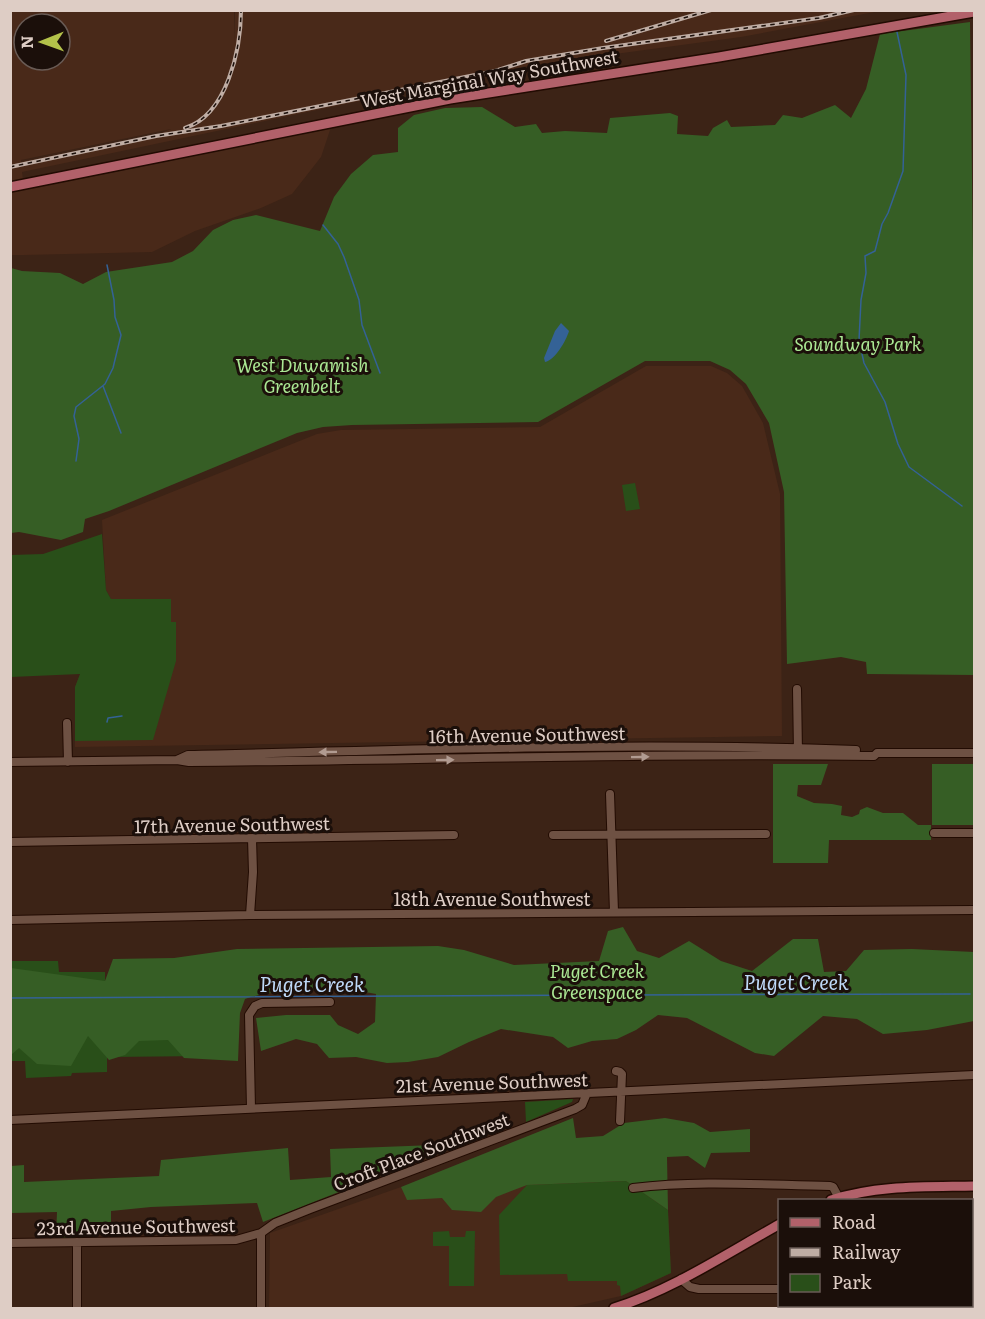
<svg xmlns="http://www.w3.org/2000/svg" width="985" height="1319" font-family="Literata,serif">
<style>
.built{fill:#492919;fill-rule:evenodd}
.green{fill:#294f19}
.forest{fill:#365e25}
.water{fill:#346296}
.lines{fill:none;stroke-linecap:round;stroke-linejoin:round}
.stream{stroke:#346296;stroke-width:1.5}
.minor-casing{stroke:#220b02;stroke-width:10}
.major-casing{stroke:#220b02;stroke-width:12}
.minor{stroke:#6e5143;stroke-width:8}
.major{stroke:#b2616a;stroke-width:9}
.rail-casing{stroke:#bfada4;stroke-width:4}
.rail{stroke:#1b0f0a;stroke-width:1.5;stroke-dasharray:4.5;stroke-linecap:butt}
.oneway{fill:#b19b91}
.labels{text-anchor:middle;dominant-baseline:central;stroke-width:6;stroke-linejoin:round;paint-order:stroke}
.street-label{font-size:18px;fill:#decdc5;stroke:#1b0f0a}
.park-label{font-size:18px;font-style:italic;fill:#abe894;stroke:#1b0f0a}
.water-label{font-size:20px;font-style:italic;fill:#bed8f7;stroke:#1b0f0a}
</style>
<rect width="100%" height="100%" fill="#3c2316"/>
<path class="built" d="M10 11H234L235 45V11H880L741 37 526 66 22 172 24 188 329 119 330 130 321 157 292 194 261 208 195 231 152 252 24 255H11ZM24 24H60V60H24ZM171 129 159 134 21 162V160Z
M646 366H711L727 373 742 386 763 423 780 494 782 736 75 747V687L111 599 106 590 102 520 317 434 341 430 540 427Z
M626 1181 668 1210 671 1273 621 1296 568 1308H269L270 1233 401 1187Z"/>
<path class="green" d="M635 483 640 509 626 511 622 485Z
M102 534 106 590 111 599H171V622H176V661L153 740 75 741V687L80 674 11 677V555L43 554Z
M10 961H58L59 972H105V996L11 997Z
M209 1008V1056L107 1057V1072L72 1073 71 1076 26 1078 25 1061H11L10 1011Z
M573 1099 572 1102 526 1122 525 1102Z
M626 1181 668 1210 671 1273 621 1296 620 1286 617 1285V1281H568L567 1274 500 1275 499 1215 527 1185Z
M449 1231 450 1237H465L466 1231H475L474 1286H449V1246H433V1232Z"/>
<path class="forest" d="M970 22 974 336V675L867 674 866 662 841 657 787 664 784 492 769 423 746 384 730 370 710 361H645L538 422 352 425 323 427 297 433 109 511 85 519 83 532 61 540 19 532 11 533V268L22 271 60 273 83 284 106 272 172 262 193 251 213 230 233 220 256 215 320 231 334 197 351 174 373 155 398 152V128L414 115 445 108 482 107 515 127 536 124 542 133 565 131 607 133 610 118 670 113 678 116 677 134 708 136 713 128 727 120 731 127 775 125 783 115 802 118 835 105 851 118 866 89 880 34Z
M773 764H828L821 785H798L797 796 814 803 832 804 842 806 841 815 852 817 859 814 860 810 867 807 883 813H903L918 825H931V840H829L828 863H773Z
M932 764H974V825H932Z
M623 927 637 951 659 958 689 941 721 961 752 971 793 939H818L824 972 846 971 864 950 912 949 974 952V1021L927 1030 883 1034 857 1019 823 1016 774 1056 755 1053 687 1018 658 1015 636 1030 617 1039 592 1041 568 1048 553 1037 501 1029 469 1042 438 1057 408 1062 387 1063 356 1057 329 1058 317 1044 296 1039 261 1051 256 1018 286 1015H330L338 1025 358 1034 375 1022 376 994C344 987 275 988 245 999L240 1013 238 1061 184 1058 168 1040 139 1041 125 1055 109 1060 88 1036 71 1066 37 1064 19 1048 11 1055V968L105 981 113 959 174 958 237 949 438 946 464 950 514 965 599 961 608 931Z
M573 1118 576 1138 603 1136 624 1123 665 1118 694 1123 710 1132 750 1129V1152L711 1153 705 1168 688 1156 667 1157 668 1210 626 1181 527 1185 496 1197 481 1212 452 1210 442 1198 407 1200 401 1187Z
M460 1144 263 1222 257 1203 151 1207 111 1211V1222H95V1238H56L57 1212 11 1213V1166L24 1165V1182L159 1176 161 1160 288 1148 290 1180 331 1177 330 1149Z"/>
<path class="water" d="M561 323 569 331C566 341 555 360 545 362L544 358 555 331Z"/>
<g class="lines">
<path class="stream" d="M897 32 906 75 903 171 888 213 882 224 875 251 865 256 866 273 861 300 859 340 864 363 885 402 898 444 909 467 962 506
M323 225 338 244 344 257 359 300 362 325 380 373
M103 386 121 433
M76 461 79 439 74 416 76 407 105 384 113 368 121 335 115 317 114 300 107 265
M107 722 108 718 122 716
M623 995 970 994
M10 998 614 995"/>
<g class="minor-casing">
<path id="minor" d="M797 689 798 753
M67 723 68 762
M177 760 188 755C410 750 633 742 856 750
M10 762 177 760 189 762C417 760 646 753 874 756L877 753H974
M610 794 614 912
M934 833H974
M553 835 766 834
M10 842 454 835
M250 915 253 872 252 839
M10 920 250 915 974 910
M616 1071 620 1072 622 1074 620 1121
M251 1108 249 1015 255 1006 262 1003 330 1002
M10 1120 974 1075
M633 1188C698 1180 765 1185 830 1186L833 1187 839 1198
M261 1233V1308
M10 1243 236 1240 261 1233 275 1223 310 1209 575 1109 582 1105 587 1093
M681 1279 690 1287 699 1289H780
M972 1289H974
M77 1308V1242"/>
</g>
<g class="major-casing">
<path id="major" d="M10 187 450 99 719 57 974 12
M831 1200C878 1185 926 1187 974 1186
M614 1308C672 1290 726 1254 780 1224"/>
</g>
<use href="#minor" class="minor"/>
<use href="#major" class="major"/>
<g class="rail-casing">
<path id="rail" d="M606 41 711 10
M185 128C227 115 241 49 241 10
M10 167 156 136 221 126 495 71 526 61 603 48 819 18 854 10"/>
</g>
<use href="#rail" class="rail"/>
</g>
<defs><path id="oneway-solid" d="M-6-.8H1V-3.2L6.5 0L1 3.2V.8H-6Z" transform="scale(1.5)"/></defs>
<g class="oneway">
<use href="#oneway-solid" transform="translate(328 752) rotate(179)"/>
<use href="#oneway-solid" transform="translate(640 757) rotate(-1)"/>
<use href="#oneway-solid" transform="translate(445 760) rotate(-1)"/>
</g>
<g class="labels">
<g class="street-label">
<text transform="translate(489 78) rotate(-10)">West Marginal Way Southwest</text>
<text transform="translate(527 734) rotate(-1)">16th Avenue Southwest</text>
<text transform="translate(232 824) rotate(-1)">17th Avenue Southwest</text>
<text x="492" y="898">18th Avenue Southwest</text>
<text transform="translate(492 1082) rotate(-2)">21st Avenue Southwest</text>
<text transform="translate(421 1151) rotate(-21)">Croft Place Southwest</text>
<text transform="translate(136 1226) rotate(-1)">23rd Avenue Southwest</text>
</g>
<g class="park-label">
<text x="858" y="343">Soundway Park</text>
<text x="302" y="364">West Duwamish<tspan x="302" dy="21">Greenbelt</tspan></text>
<text x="597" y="970">Puget Creek<tspan x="597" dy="21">Greenspace</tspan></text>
</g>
<g class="water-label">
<text x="796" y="981">Puget Creek</text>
<text x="312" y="983">Puget Creek</text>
</g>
</g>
<rect width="985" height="1319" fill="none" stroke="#decdc5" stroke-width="24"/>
<rect x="778" y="1199" width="195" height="108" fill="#1b0f0a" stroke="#695b55" stroke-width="1.5"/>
<rect x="790" y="1218" width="30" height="9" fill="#b2616a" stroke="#695b55" stroke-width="1.5"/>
<text x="832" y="1229" font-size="18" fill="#decdc5">Road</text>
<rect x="790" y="1248" width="30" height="9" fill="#bfada4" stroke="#695b55" stroke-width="1.5"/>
<text x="832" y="1259" font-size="18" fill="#decdc5">Railway</text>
<rect x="790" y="1274" width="30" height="18" fill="#294f19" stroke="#695b55" stroke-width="1.5"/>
<text x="832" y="1289" font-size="18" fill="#decdc5">Park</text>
<g transform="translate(42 42) rotate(269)"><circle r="28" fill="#1b0f0a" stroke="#695b55" stroke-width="1.5"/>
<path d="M0-4.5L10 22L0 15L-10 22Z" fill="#b4c24a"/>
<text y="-9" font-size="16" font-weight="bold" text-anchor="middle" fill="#decdc5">N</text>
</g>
</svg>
